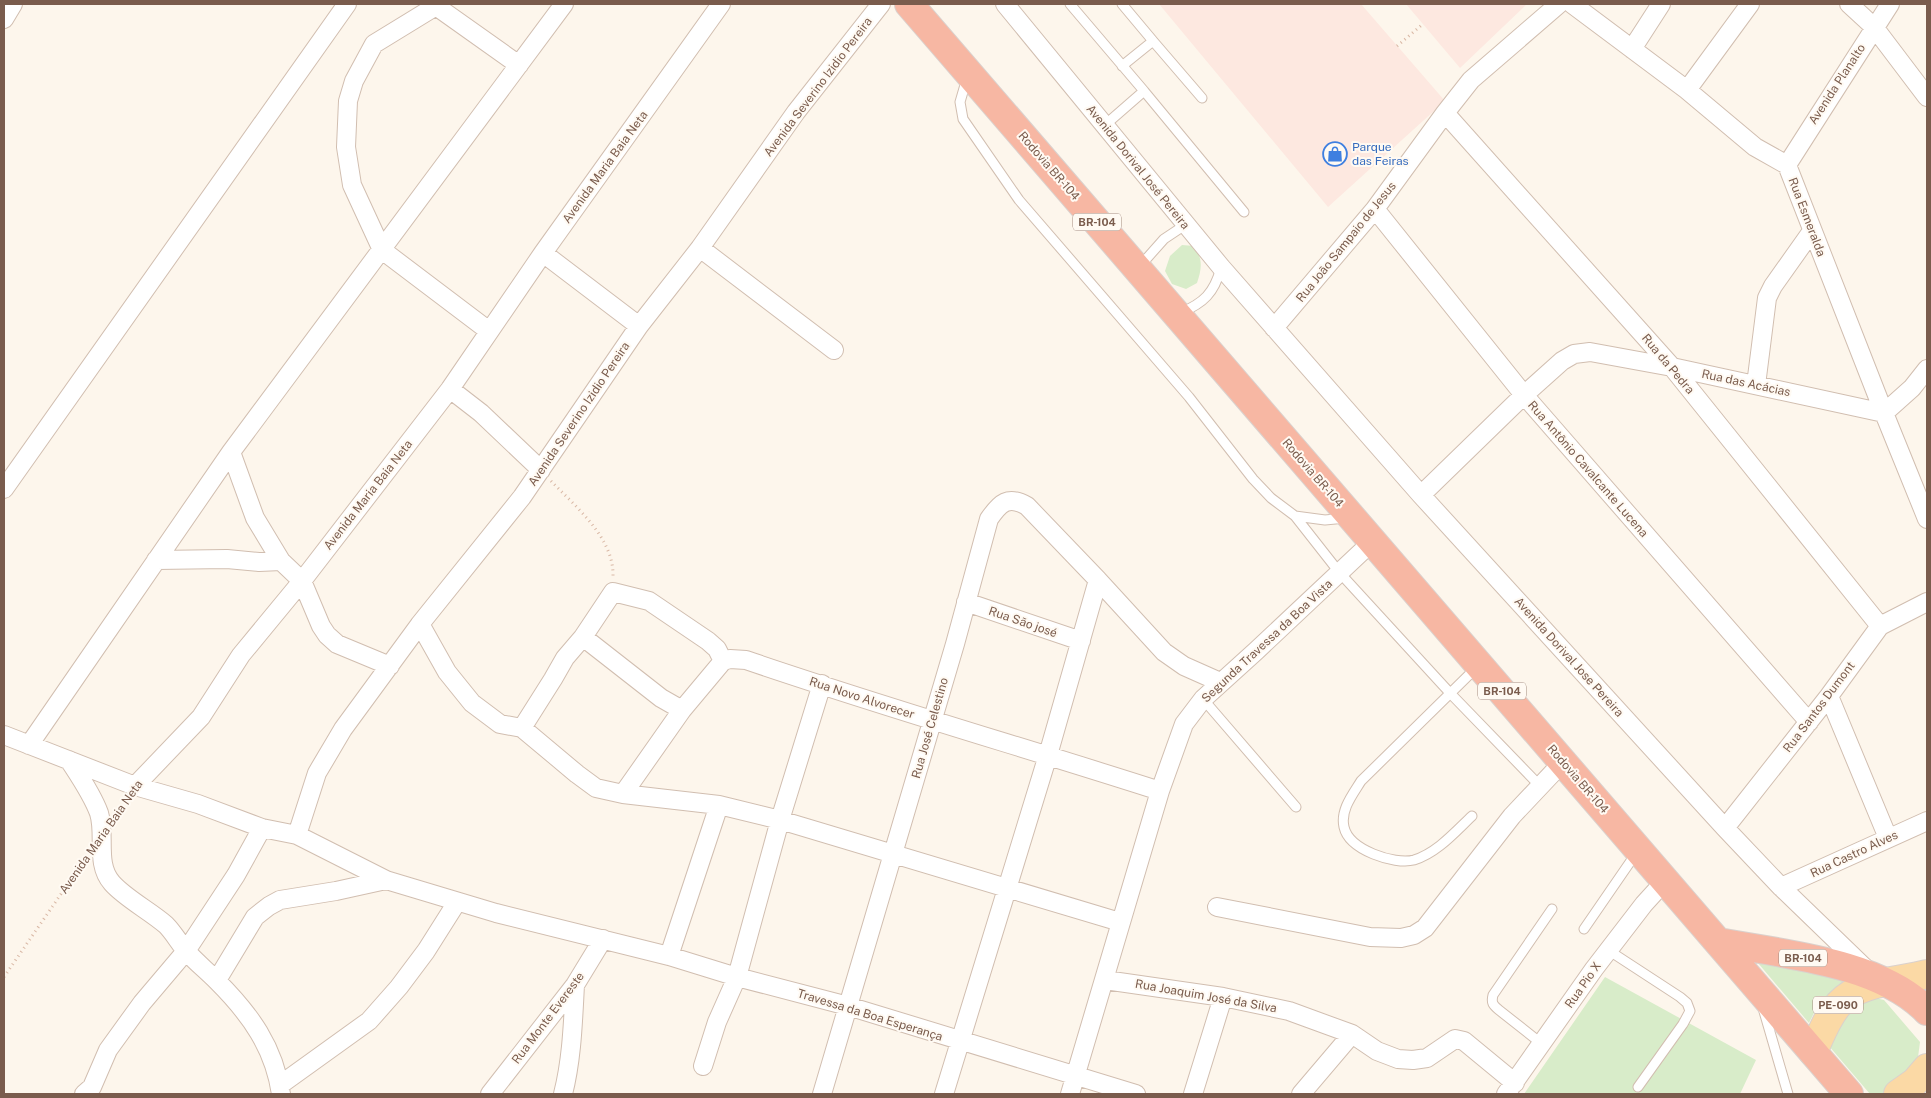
<svg xmlns="http://www.w3.org/2000/svg" width="1931" height="1098" font-family="'Public Sans',sans-serif">
<style>
.commercial{fill:#fde8e0}
.green{fill:#d8ecc9}
.lines{fill:none;stroke-linecap:round;stroke-linejoin:round}
.lane-casing{stroke:#d1beb0;stroke-width:11}
.street-casing{stroke:#d1beb0;stroke-width:20}
.primary-casing{stroke:#dad1cd;stroke-width:30}
.highway-casing{stroke:#dad1cd;stroke-width:30}
.path{stroke:#d9b8a5;stroke-width:3;stroke-dasharray:1 4;stroke-linecap:butt}
.lane{stroke:#fff;stroke-width:9}
.street{stroke:#fff;stroke-width:18}
.primary{stroke:#fbd9a5;stroke-width:28}
.highway{stroke:#f7b7a3;stroke-width:28}
.labels{text-anchor:middle;dominant-baseline:central;stroke-width:4;stroke-linejoin:round;paint-order:stroke}
.shield{fill:#fffaf3;stroke:#a28b7f;stroke-width:1}
.shield-label{font-size:11px;font-weight:bold;fill:#7a5c4d}
.street-label{font-size:12px;fill:#7a5c4d;stroke:#fffaf3}
.shop-label{font-size:12px;fill:#366cbe;stroke:#fffaf3;text-anchor:start}
</style>
<rect width="100%" height="100%" fill="#fdf6ec"/>
<path class="commercial" d="M1159 4H1361L1445 101 1328 207Z
M1406 4H1527L1460 68Z"/>
<path class="green" d="M1182 245 1194 246C1203 259 1202 268 1197 283L1186 289 1172 284 1165 271 1170 256Z
M1758 963 1864 981C1833 990 1824 992 1809 1023Z
M1605 977 1756 1060 1740 1094H1524Z
M1871 997 1884 1000 1920 1042 1917 1065 1887 1094H1870L1823 1039 1838 1011Z"/>
<g class="lines">
<g class="lane-casing">
<path id="lane" d="M1070 4 1144 91 1105 125
M1122 4 1153 41 1122 66
M1153 41 1202 98
M967 78 960 102 963 119 1019 200 1189 397 1253 479 1271 498 1295 516 1325 520 1346 518
M1144 91 1244 212
M1140 266 1164 239 1185 225
M1180 313C1204 303 1214 293 1221 268
M1295 516 1339 572 1450 693 1540 786
M1203 699 1296 807
M1472 816C1455 832 1437 853 1414 860 1394 865 1349 850 1344 827 1340 810 1353 794 1361 781L1477 667
M1584 929 1637 852
M1608 950 1680 997 1687 1003 1690 1011 1683 1024 1638 1087
M1763 1008 1788 1094
M1542 1044 1499 1010C1493 1005 1491 1003 1493 995L1552 909"/>
</g>
<g class="street-casing">
<path id="street" d="M433 4 519 65
M1005 4 1221 267 1421 495 1725 828 1781 887 1868 971
M1572 4 1687 90 1755 147 1787 165 1884 413 1927 519
M1849 4 1874 27 1927 97
M436 6 374 44 354 81 348 101 346 147 352 185 382 250 489 331
M4 19 13 4
M1632 49 1661 4
M1687 90 1750 4
M1445 113 1672 367 1880 626
M1787 165 1890 4
M1375 209 1524 395 1809 722
M700 248 834 350
M543 253 639 326
M1274 328 1375 209 1445 113 1471 80 1559 4
M1756 385 1767 298 1773 286 1812 231
M450 389 481 413 541 470
M231 452 255 518 281 561 302 581 321 626 327 635 337 644 390 666
M4 489 347 4
M1421 495 1524 395 1562 361 1574 354 1590 352 1672 367 1884 413 1912 388 1927 369
M156 560 227 559 259 562 281 561
M966 602 1081 641
M420 624 447 672 472 703 500 724 522 728 577 774 596 788 623 794 719 805 780 820 1120 922
M583 637 613 592 649 601 708 641 717 649 723 661
M1829 696 1888 838
M522 728 553 679 565 658 583 637 661 698 682 710
M4 735 135 786 198 804 262 828 297 835 386 880 496 913 669 956 737 977 848 1006 1136 1094
M29 745 231 452 564 4
M69 760C80 777 92 794 99 813 106 835 95 864 112 883 125 898 150 911 166 925 174 933 179 943 187 952 196 962 207 971 217 981 250 1014 274 1047 281 1094
M135 786 201 717 241 655 302 581 450 389 543 253 721 4
M623 794 682 710 723 661 730 659 746 660C883 707 1023 747 1160 791
M1725 828 1829 696 1880 626 1927 602
M297 835 317 773 343 729 420 624 522 497 639 326 700 248 796 112 881 4
M1781 887 1927 821
M1217 907 1370 937 1401 938 1414 935 1425 928 1512 816 1563 762
M669 956 719 805
M217 980 255 917 269 906 280 900 336 891 386 880
M1105 980 1223 997 1289 1011 1352 1034 1377 1051 1398 1059 1413 1060 1427 1058 1455 1039 1464 1041 1515 1083
M703 1066 717 1022 737 977 780 820 822 684
M280 1085 369 1021 399 987 426 951 457 902
M84 1094 92 1087 108 1050 142 1003 186 951 236 875 262 828
M490 1094 575 985 603 939
M563 1094C572 1059 573 1021 575 985
M822 1094 955 644 989 519C1000 503 1008 495 1027 506L1098 580 1164 652 1184 666 1220 682
M944 1094 1048 755 1098 580
M1070 1094 1160 791 1184 724 1203 699 1256 651 1373 541
M1193 1094 1223 997
M1301 1094 1352 1034
M1506 1094 1594 969 1644 904 1665 881"/>
</g>
<g class="primary-casing">
<path id="primary" d="M1813 1052C1820 1037 1827 1017 1839 1004 1860 980 1899 982 1927 974
M1898 1094 1915 1082 1927 1068"/>
</g>
<g class="highway-casing">
<path id="highway" d="M909 4 1849 1094
M1718 942C1783 954 1880 962 1927 1011"/>
</g>
<path class="path" d="M1397 46 1423 24
M551 481C576 507 614 538 613 576
M115 814 126 799
M4 977 85 859"/>
<use href="#lane" class="lane"/>
<use href="#street" class="street"/>
<use href="#primary" class="primary"/>
<use href="#highway" class="highway"/>
</g>
<defs>
<g id="shop-ring" transform="scale(1.25)"><circle r="9.5" fill="#fffaf3" stroke="#3f7fe0" stroke-width="1.5"/><path d="M-5-2.5h2.3a2.7 3.5 0 0 1 5.4 0H5L5.5 6h-11ZM-1.5-2.5h3a1.5 2.3 0 0 0-3 0Z" fill="#3f7fe0"/></g>
</defs>
<g fill-rule="evenodd">
<use href="#shop-ring" x="1335" y="154"/>
</g>
<g class="labels">
<g class="shield">
<rect x="1073" y="213.5" width="48" height="17" rx="4"/>
<rect x="1478" y="682.5" width="48" height="17" rx="4"/>
<rect x="1779" y="949.5" width="48" height="17" rx="4"/>
<rect x="1813" y="996.5" width="50" height="17" rx="4"/>
</g>
<g class="shield-label">
<text x="1097" y="222">BR-104</text>
<text x="1502" y="691">BR-104</text>
<text x="1803" y="958">BR-104</text>
<text x="1838" y="1005">PE-090</text>
</g>
<g class="street-label">
<text transform="translate(1837 84) rotate(-57)">Avenida Planalto</text>
<text transform="translate(818 87) rotate(-53)">Avenida Severino Izidio Pereira</text>
<text transform="translate(1049 166) rotate(49)">Rodovia BR-104</text>
<text transform="translate(605 167) rotate(-54)">Avenida Maria Baia Neta</text>
<text transform="translate(1138 167) rotate(51)">Avenida Dorival José Pereira</text>
<text transform="translate(1807 217) rotate(69)">Rua Esmeralda</text>
<text transform="translate(1346 242) rotate(-51)">Rua João Sampaio de Jesus</text>
<text transform="translate(1668 364) rotate(50)">Rua da Pedra</text>
<text transform="translate(1746 383) rotate(12)">Rua das Acácias</text>
<text transform="translate(579 414) rotate(-56)">Avenida Severino Izidio Pereira</text>
<text transform="translate(1588 469) rotate(49)">Rua Antônio Cavalcante Lucena</text>
<text transform="translate(1313 473) rotate(49)">Rodovia BR-104</text>
<text transform="translate(368 495) rotate(-52)">Avenida Maria Baia Neta</text>
<text transform="translate(1023 622) rotate(19)">Rua São josé</text>
<text transform="translate(1267 641) rotate(-43)">Segunda Travessa da Boa Vista</text>
<text transform="translate(1569 657) rotate(48)">Avenida Dorival Jose Pereira</text>
<text transform="translate(862 698) rotate(18)">Rua Novo Alvorecer</text>
<text transform="translate(1819 707) rotate(-53)">Rua Santos Dumont</text>
<text transform="translate(930 728) rotate(-74)">Rua José Celestino</text>
<text transform="translate(1578 779) rotate(49)">Rodovia BR-104</text>
<text transform="translate(101 837) rotate(-55)">Avenida Maria Baia Neta</text>
<text transform="translate(1854 854) rotate(-25)">Rua Castro Alves</text>
<text transform="translate(1583 985) rotate(-55)">Rua Pio X</text>
<text transform="translate(1206 996) rotate(10)">Rua Joaquim José da Silva</text>
<text transform="translate(870 1015) rotate(17)">Travessa da Boa Esperança</text>
<text transform="translate(548 1018) rotate(-53)">Rua Monte Evereste</text>
</g>
<g class="shop-label">
<text x="1352" y="147">Parque<tspan x="1352" dy="14">das Feiras</tspan></text>
</g>
</g>
<rect width="1931" height="1098" fill="none" stroke="#7a5c4d" stroke-width="10"/>
</svg>
